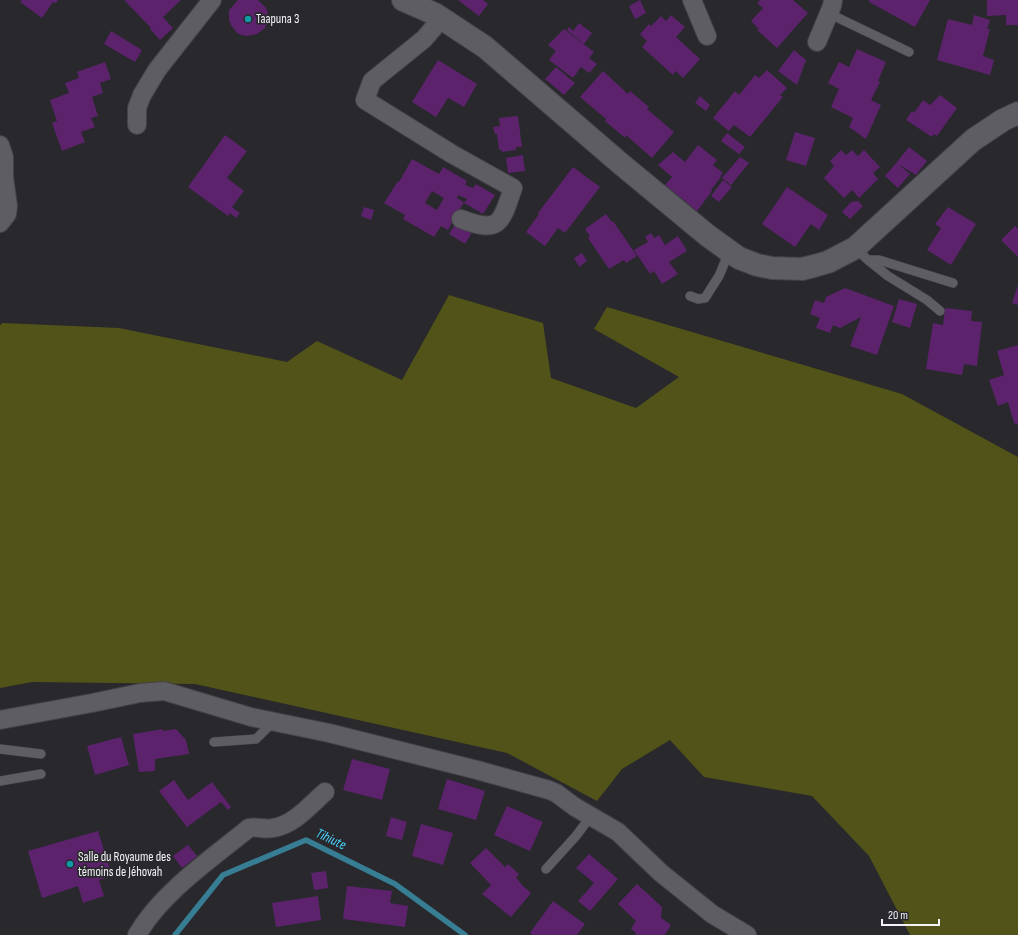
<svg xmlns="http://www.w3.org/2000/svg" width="1018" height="935" font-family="'Sofia Sans Condensed',sans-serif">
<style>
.green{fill:#525318}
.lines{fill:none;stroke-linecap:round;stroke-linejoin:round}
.stream{stroke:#377d93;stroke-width:5.5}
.building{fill:#5c236c;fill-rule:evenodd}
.lane-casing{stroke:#434347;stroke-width:10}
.street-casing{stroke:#434347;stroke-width:20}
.secondary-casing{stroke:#434347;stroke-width:24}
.lane{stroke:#5d5d63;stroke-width:9}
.street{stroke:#5d5d63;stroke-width:18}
.secondary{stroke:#5d5d63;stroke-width:22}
.culture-dot{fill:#0f9aa8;stroke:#28282d;stroke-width:1.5}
.labels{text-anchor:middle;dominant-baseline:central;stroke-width:3.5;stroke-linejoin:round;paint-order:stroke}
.poi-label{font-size:13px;fill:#f4f4f8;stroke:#28282d;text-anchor:start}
.water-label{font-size:14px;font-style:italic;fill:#49d2fa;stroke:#28282d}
</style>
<rect width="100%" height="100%" fill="#28282d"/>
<path class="green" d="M449 295 543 323 551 378 636 408 679 377 594 329 607 307 902 394 1018 457V935H910L869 856 812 796 704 777 670 740 622 769 597 801 507 753 195 684 32 682 0 688V325L3 323 119 328 287 362 317 341 402 380Z"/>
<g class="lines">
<path class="stream" d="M175 935 223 875 306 840 395 884 465 935"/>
</g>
<path class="building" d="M22 0H58L56 3 53 2 42 18 20 2Z
M124 0H181L163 17 173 28 160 40 150 29 151 28Z
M238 0H258L266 8 268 13 267 23 265 28 257 34 247 36 242 35 237 33 231 25 229 20V10Z
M458 0H483L488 4 479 16Z
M640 0 646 13 635 19 629 6Z
M760 0H793L808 13 777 48 757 30 759 29 751 21 763 8 757 3Z
M869 0H930L915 27 869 2Z
M987 0H1018V25H1006V15L987 16Z
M671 15 685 27 676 37 700 59 683 78 676 71 673 75 642 47 647 41 640 34 649 24 651 26 661 16 666 21Z
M974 15 990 20 987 29H990L983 56 994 60 990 75 937 60 948 19 972 25Z
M579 23 592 33 584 44 567 30 569 27 573 31Z
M564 29 594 52 589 58 597 64 589 73 581 67 573 78 549 60 556 51 548 45Z
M111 31 142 50 135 62 104 44Z
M857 49 886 62 878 81 880 82 871 100 881 105 866 139 849 127 853 118 831 107 839 89 828 83 839 62 849 67Z
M794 50 806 60 797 85 778 71Z
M438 60 477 84 464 107 448 98 436 117 412 102Z
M105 62 111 79 100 83 103 93 92 97 98 116 91 118 95 127 81 132 85 142 62 151 52 123 57 121 50 100 69 93 65 83 79 78 77 72Z
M556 67 575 83 564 95 545 79Z
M767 70 787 88 780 95 783 97 750 137 734 125 729 131 713 118 735 91 739 95 755 75 759 78Z
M603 71 628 94 630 91 649 107 647 109 674 132 652 158 626 135 625 138 605 121 606 119 580 97Z
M940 95 957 108 937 136 934 134 932 137 906 120 912 111 914 113 923 100 930 105Z
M700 96 710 105 706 111 695 103Z
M518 116 522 147H516V150L502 152V150H499L497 134H495L493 127 500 126 499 118Z
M795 132 815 138 806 166 786 160Z
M727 133 745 147 739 154 721 141Z
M225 135 247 151 227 178 244 191 232 207 240 213 236 218 230 213 228 216 188 187Z
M698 145 717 160 713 165 723 173 720 176 721 177 711 190 712 191 697 211 665 185 672 177 658 165 673 152 685 162Z
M909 147 927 161 916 175 898 164 910 174 898 188 885 176 897 162Z
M841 150 846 155 852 150 858 156 864 150 880 167 873 173 878 179 859 198 852 190 844 198 824 178 834 166 830 161Z
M523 155 525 171 508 173 506 158Z
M740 157 749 163 731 185 722 178Z
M412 159 439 174 443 167 467 181 465 185 473 188 476 184 495 195 483 214 464 203 467 199 458 195 457 198 464 202 448 230 441 226 434 237 403 219 405 215 384 203 398 181 399 182ZM432 191 444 198 437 210 425 203Z
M573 167 600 187 565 233 558 228 545 246 526 232 539 214 538 213Z
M723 180 732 187 719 202 711 196Z
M787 187 828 215 819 230 811 224 795 247 762 224Z
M858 201 863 206 850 219 842 212 851 202Z
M364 207 374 210 371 220 361 216Z
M948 207 976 224 951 265 927 250 941 228 935 224Z
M606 214 612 222 613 221 637 256 626 263 624 260 609 269 588 238 590 236 585 229Z
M458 220 474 229 465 244 449 234Z
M1015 226 1018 229V257L1001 240Z
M651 233 654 238 659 235 665 245 678 236 687 251 669 262 678 274 662 284 654 271 650 274 634 250 648 242 645 237Z
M582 253 587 261 579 267 574 258Z
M1018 285V305L1012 303Z
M845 288 894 306 877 355 850 346 861 317 840 328 833 325 830 333 816 328 820 318 810 314 815 300 824 303 826 297Z
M899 299 917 304 910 328 892 322Z
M945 308 972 311 971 321 982 322 977 366 964 364 962 375 926 369 933 323 943 325Z
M1018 345V425L1014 423 1008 402 998 406 989 380 1004 375 997 351Z
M163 729V731L176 729 186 740 189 754 155 759V771L139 772 133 734Z
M121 737 129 765 95 775 87 746Z
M352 759 390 769 382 800 343 790Z
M447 779 485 791 476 820 438 809Z
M174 780 188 800 212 782 231 807 228 810 221 802 187 827 159 791Z
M507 806 543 822 530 851 494 835Z
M391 817 407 822 402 840 386 836Z
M421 824 453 833 443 865 412 856Z
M98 831 112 876 99 880 104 896 83 903 78 886 42 898 28 851Z
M188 845 197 856 182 868 173 856Z
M486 848 505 867 508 864 519 874 516 877 522 885 531 893 511 917 482 894 491 885 470 863Z
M589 854 618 879 590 911 578 901 594 883 576 868Z
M326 871 328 888 314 890 311 873Z
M637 884 662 907 661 918 671 925 665 935H635L636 933 631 929 636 921 618 904Z
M347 886 392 891 390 903 408 906 405 927 343 919Z
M318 896 321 920 276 927 272 903Z
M553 901 585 924 577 935H533L530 933Z"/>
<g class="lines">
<g class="lane-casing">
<path id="lane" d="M828 13 909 52
M855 248 868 260H879L953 283
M868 260 888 276 927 300 940 311
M690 296 698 299 705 298 719 276 729 252
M214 742 256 739 273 722
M0 749 41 754
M0 781 41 774
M546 869 576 836 591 816"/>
</g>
<g class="street-casing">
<path id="street" d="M692 0 707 36
M442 18 424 39 372 81 365 100 452 154 513 188C501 223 500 234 461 219
M817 42 832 6 833 0
M137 125V108L142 95 157 70 212 0
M0 145 4 157V177L8 206 7 214 0 223
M0 720 92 703 140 693 164 691 251 717 329 733 477 770 549 790 556 793 575 807 618 832 661 873 712 914 747 935
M137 935C161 893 211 859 249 828 257 826 264 830 273 828 294 825 310 805 325 792"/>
</g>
<g class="secondary-casing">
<path id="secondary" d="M403 0 435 14 485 47 621 164 707 235 729 251 739 258 757 265 772 268 802 269 814 266 828 262 855 248 973 140 1003 120 1018 113"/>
</g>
<use href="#lane" class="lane"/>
<use href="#street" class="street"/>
<use href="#secondary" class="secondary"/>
</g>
<g class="culture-dot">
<circle cx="248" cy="19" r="4"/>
<circle cx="70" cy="864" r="4"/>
</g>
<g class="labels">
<g class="poi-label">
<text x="256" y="19">Taapuna 3</text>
<text x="78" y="857">Salle du Royaume des<tspan x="78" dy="15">témoins de Jéhovah</tspan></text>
</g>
<g class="water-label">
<text transform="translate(331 839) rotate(25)">Tihiute</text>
</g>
</g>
<path d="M882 919v6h57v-6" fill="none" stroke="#f4f4f8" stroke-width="2"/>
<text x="888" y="919" font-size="12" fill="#f4f4f8" stroke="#28282d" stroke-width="3" paint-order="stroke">20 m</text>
</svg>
